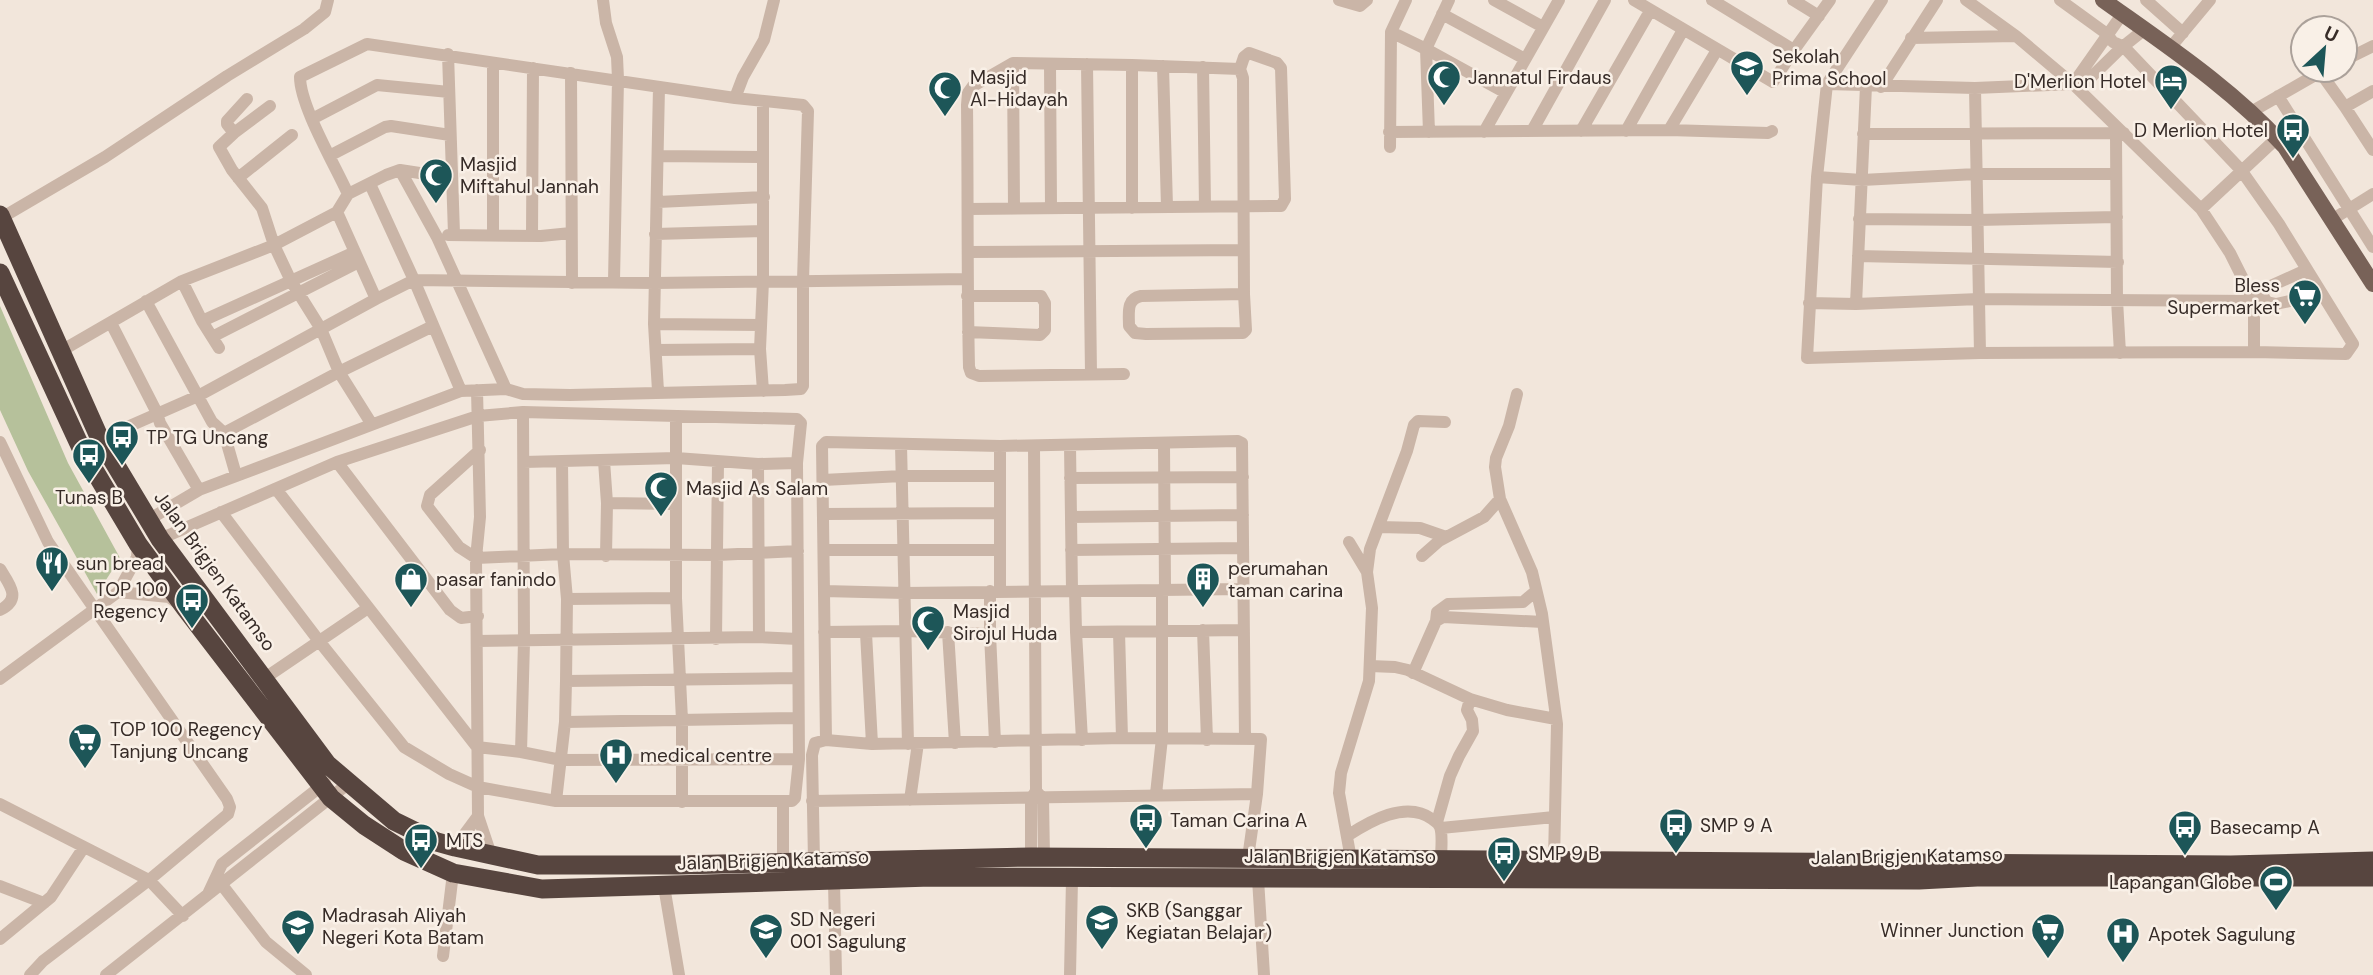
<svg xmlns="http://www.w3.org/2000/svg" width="2373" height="975" font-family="'DM Sans',sans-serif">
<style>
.green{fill:#b6c19b}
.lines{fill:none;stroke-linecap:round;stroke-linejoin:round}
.minor{stroke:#cab5a7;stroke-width:12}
.major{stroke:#786258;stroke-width:16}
.highway{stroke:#57453f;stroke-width:19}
.labels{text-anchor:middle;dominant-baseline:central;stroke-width:5;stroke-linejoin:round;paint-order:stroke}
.poi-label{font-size:19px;fill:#362b27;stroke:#f9f0e7;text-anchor:start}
.street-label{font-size:19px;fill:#362b27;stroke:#f9f0e7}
</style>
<rect width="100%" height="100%" fill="#f2e6db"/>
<path class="green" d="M0 306 68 463 120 558 97 594 28 471 0 410Z"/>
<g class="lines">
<path class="minor" d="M603 0 606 23 617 57 618 79 614 281
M1339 0 1360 6 1367 0
M1494 0 1543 27
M1634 0 1773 82 1794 50 1830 0
M1712 0 1794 50
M1793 0 1819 16
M1966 0 2016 36 2073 84 2201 209 2230 253 2254 301V352
M2060 0 2107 34 2113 42 2124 47 2241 170 2279 224 2353 344 2346 354 2254 352 1980 353 1807 358 1817 177 1827 84 1975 88 2073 84 2123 13
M2146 0 2183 33
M1442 14 1525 59
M1391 32 1426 49 1506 93
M1911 38 2016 36
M2170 48 2210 0
M448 54 454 234
M2345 60 2373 46
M1013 63 1014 208
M1050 64 1051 207
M1087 64 1091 374
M1163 66 1167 207
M1203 67 1205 207
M2320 72 2345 107 2373 150
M571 73 572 283
M1827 84 1882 0
M1881 87 1937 0
M1975 88 1980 353
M2079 89 2120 49 2145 29
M2278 96 2373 247
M735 98 743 77 764 40 774 0
M247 99 227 121V124L234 133 219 147 232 170 262 208 274 245 291 281 321 329 339 372 371 423
M763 102V281L760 349 763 391
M2345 107 2373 91
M2251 112 2324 70
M312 119 377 85 449 92
M1669 130 1717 50
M1532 131 1605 0
M1581 131 1650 11
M1626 131 1683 30
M1389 132 1669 130 1768 133 1772 131
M1429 132 1426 49 1449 0
M1484 132 1559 0
M234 133 270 106
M1863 134 2124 133
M2116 134 2117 300 2120 353
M1390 147 1391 32 1406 0
M331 155 385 127 391 126 450 135
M659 156 761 157
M400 170 437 237 506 389
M1817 177 1862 180 1976 174H2116
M238 178 292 135
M370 184 414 280 461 391
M658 202 764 197
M1132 208V65
M969 209 1281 206 1285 199 1281 68 1277 63 1249 53 1244 57 1240 69
M2201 209 2277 138
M337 212 376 299
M1 218 105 157 227 76 304 29 325 12 328 0
M1859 219 1977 220 2117 217
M2333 219 2373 194
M493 234V63
M655 234 763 231
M448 235 541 236 571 233
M532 235 533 68
M968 252 1243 250
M1858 256 2118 262
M2306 270 2264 289 2263 296 2267 302 2276 304 2322 294
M182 281 202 321 219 348
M967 296H1041L1045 303V330L1040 335 968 332
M146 301 212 422 224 433 236 475
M1809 303 1856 304 1979 299 2254 301
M1856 304 1866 86
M202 321 355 252
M111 323 157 413 160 423 199 490 461 391 506 389 523 394 570 395 785 390 801 389 803 386V281L808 111 803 105 735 98 367 44 300 77C300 106 335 165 348 194
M654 324 761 325
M212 337 359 262
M656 350 760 349
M61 351 182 281 274 245 337 212 348 194 386 175 400 170 452 178
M1124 374 979 376 971 373 969 367C967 279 968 192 967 105L968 93 973 86 1013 63 1132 65 1240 69 1243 78 1244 294 1246 330 1243 333 1146 334 1135 333 1129 326C1129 313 1126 299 1141 296L1244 294
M477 390 480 517 476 558 478 816 491 855
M658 391 654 324 659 87
M1517 394 1509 426 1496 458 1495 467 1500 499 1532 572 1542 614 1557 724 1554 860
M676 416V598L682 720V802
M224 433 339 372 433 326
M100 439 198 396 376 299 414 280 655 283 967 279
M0 442 48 542 227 799 230 807 228 814 149 880 43 961 30 975
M1164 444 1165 589
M901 445 908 744
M1070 445 1072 590
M1000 446V591
M1034 446 1036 791
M480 450 430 495 427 506 459 547 476 558 563 554 717 555 798 551
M604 461 607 503 606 556
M337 462 450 610 461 618 478 616
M524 462 676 458 758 464 797 463
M758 464 759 637
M1070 478 1243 477
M823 480 902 476H1000
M276 489 477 747 521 752 561 760 799 759
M607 503 676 504
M824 514 1000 513
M1071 517 1243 515
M148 520 199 490
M1379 527 1420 528 1446 537
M160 539 337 462 478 416 523 412 797 419 801 423 797 463 799 759 795 798 792 801H556L478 787 449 774 404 747 319 641 221 512
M1349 542 1367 572 1372 608 1369 681 1341 773 1339 793 1351 859
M138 544 137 557 118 592 169 597 179 604
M824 550H1000
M1071 550 1243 548
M1422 556 1439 541 1484 517 1500 499
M0 569C10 585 22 599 0 610
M1367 572 1370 549 1407 451 1414 425 1418 421 1445 422
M1075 590 1076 632 1244 630
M824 591 904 593 1243 589
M567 599 676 598
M1436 621 1437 612 1448 604 1523 602 1536 591
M1203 630 1207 740
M824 632 905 631 990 634V591
M948 632 955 743
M1076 632 1082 740
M1119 632 1122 738
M866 633 872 744
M990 634 995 742
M716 639 718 462
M477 641 759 637 798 639
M1370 666 1395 667 1408 670 1470 699 1507 710 1556 719
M1413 673 1436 621 1443 617 1543 622
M265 678 368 608
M0 679 118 592
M566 681 798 678
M565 722 798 718
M826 740 822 446 826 442 1000 446 1238 441 1242 443 1245 739
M521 752 524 642 523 412
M1156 794 1162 738V589
M910 800 918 743
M556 801 565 722 566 681 567 599 563 554 562 461
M783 801V861
M812 801 1257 794
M0 804 149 880 183 916
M1437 822 1450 776 1459 756 1473 731 1472 720 1467 710 1470 699
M1441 828 1554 817
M1347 836C1370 821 1406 800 1432 819 1436 822 1438 822 1440 827 1443 835 1441 850 1441 859
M455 847 478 816
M1031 857V799L1036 791 1043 799 1044 857
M814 861 812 755 815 743 826 740 872 744 1122 738 1261 739 1257 794 1248 858
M1258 879 1264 975
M834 882 836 975
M222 885 266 942 306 975
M0 886 44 903
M664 886 679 975
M208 894 222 864 325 783
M0 939 51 897 84 847
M443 956 453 873
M106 975 349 783
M1070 975 1072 879"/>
<path class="major" d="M2103 0C2166 45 2233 89 2285 147L2373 284"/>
<path class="highway" d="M0 215 100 439 160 539 327 764 394 821 437 842 455 847 538 865H678L1031 857 2231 865 2373 861
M0 273 81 448 138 544 185 608 331 798 364 825 404 851 453 873 542 889 931 877 1919 880 1977 877H2373"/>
</g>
<defs>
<g id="school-pin" transform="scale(1.75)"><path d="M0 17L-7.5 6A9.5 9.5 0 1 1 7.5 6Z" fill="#1d5658" stroke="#f9f0e7"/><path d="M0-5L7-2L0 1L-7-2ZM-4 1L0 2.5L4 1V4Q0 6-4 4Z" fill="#fff"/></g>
<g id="mosque-pin" transform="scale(1.75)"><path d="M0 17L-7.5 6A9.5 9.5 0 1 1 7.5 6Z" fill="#1d5658" stroke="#f9f0e7"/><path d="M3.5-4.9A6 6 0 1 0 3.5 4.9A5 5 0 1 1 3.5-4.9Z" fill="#fff"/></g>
<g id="hotel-pin" transform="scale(1.75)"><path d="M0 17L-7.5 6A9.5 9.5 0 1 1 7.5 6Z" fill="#1d5658" stroke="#f9f0e7"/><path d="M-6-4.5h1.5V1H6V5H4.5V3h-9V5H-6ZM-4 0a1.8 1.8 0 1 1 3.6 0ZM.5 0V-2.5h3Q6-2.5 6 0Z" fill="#fff"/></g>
<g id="bus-pin" transform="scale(1.75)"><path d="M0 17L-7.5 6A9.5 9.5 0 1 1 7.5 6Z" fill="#1d5658" stroke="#f9f0e7"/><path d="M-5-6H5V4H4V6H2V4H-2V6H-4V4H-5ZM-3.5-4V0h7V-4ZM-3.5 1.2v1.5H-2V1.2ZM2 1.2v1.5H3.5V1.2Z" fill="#fff"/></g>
<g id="supermarket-pin" transform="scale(1.75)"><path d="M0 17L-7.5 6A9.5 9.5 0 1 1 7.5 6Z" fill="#1d5658" stroke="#f9f0e7"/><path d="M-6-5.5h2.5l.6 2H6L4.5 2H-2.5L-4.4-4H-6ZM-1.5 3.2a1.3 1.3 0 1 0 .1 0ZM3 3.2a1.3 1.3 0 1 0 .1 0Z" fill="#fff"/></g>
<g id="restaurant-pin" transform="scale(1.75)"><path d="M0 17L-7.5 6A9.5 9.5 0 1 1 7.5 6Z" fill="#1d5658" stroke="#f9f0e7"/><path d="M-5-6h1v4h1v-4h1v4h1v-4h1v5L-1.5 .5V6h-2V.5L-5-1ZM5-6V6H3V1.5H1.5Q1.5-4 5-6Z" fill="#fff"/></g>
<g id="shop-pin" transform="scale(1.75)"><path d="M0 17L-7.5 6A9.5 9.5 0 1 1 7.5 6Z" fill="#1d5658" stroke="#f9f0e7"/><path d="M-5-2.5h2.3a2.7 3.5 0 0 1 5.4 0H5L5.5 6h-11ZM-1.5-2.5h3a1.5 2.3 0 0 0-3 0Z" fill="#fff"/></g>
<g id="building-pin" transform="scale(1.75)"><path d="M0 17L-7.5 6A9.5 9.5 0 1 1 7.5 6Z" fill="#1d5658" stroke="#f9f0e7"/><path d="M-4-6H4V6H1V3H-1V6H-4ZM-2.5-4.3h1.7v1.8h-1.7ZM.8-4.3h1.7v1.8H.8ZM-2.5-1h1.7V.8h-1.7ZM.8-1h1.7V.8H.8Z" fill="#fff"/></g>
<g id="hospital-pin" transform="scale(1.75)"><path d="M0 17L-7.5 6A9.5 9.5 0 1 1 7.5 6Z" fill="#1d5658" stroke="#f9f0e7"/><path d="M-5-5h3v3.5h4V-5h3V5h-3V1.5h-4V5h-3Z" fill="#fff"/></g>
<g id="stadium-pin" transform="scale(1.75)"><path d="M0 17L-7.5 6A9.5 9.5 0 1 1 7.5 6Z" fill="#1d5658" stroke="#f9f0e7"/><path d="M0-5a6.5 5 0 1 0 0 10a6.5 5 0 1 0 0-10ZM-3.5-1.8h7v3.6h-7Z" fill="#fff"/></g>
<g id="university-pin" transform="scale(1.75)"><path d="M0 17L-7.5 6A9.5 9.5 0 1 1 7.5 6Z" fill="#1d5658" stroke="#f9f0e7"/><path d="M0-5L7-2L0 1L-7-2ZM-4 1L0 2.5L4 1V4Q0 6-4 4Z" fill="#fff"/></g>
</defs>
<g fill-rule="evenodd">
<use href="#school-pin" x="1747" y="67"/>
<use href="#mosque-pin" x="1444" y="77"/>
<use href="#hotel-pin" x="2171" y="81"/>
<use href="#mosque-pin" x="945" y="88"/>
<use href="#bus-pin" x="2293" y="130"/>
<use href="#mosque-pin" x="436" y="175"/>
<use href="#supermarket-pin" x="2305" y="296"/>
<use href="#bus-pin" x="122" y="437"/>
<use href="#bus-pin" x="89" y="455"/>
<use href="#mosque-pin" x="661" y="488"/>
<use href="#restaurant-pin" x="52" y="563"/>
<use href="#shop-pin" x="411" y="579"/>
<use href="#building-pin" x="1203" y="579"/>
<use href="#bus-pin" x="192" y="600"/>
<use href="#mosque-pin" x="928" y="622"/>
<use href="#supermarket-pin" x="85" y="740"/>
<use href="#hospital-pin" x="616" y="755"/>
<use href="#bus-pin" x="1146" y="820"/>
<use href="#bus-pin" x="1676" y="825"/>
<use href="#bus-pin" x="2185" y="827"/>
<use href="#bus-pin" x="421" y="840"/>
<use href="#bus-pin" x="1504" y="853"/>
<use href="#stadium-pin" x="2276" y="882"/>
<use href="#university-pin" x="1102" y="921"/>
<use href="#school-pin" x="298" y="926"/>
<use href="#university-pin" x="766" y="930"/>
<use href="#supermarket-pin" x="2048" y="930"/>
<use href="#hospital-pin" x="2123" y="934"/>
</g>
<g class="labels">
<g class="poi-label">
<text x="1772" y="56">Sekolah<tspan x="1772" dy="22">Prima School</tspan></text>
<text x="970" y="77">Masjid<tspan x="970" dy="22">Al-Hidayah</tspan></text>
<text x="1468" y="77">Jannatul Firdaus</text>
<text x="2146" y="81" text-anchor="end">D'Merlion Hotel</text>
<text x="2268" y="130" text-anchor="end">D Merlion Hotel</text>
<text x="460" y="164">Masjid<tspan x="460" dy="22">Miftahul Jannah</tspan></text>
<text x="2280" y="285" text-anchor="end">Bless<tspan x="2280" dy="22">Supermarket</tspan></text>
<text x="146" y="437">TP TG Uncang</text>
<text x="686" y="488">Masjid As Salam</text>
<text x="89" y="497" text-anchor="middle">Tunas B</text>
<text x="76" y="563">sun bread</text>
<text x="1228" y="568">perumahan<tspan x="1228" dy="22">taman carina</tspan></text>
<text x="436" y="579">pasar fanindo</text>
<text x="168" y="589" text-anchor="end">TOP 100<tspan x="168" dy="22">Regency</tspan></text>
<text x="953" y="611">Masjid<tspan x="953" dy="22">Sirojul Huda</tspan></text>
<text x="110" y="729">TOP 100 Regency<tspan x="110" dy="22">Tanjung Uncang</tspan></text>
<text x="640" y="755">medical centre</text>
<text x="1170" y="820">Taman Carina A</text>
<text x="1700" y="825">SMP 9 A</text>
<text x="2210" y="827">Basecamp A</text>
<text x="446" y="840">MTS</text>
<text x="1528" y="853">SMP 9 B</text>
<text x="2252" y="882" text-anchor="end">Lapangan Globe</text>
<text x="1126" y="910">SKB (Sanggar<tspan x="1126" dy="22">Kegiatan Belajar)</tspan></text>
<text x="322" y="915">Madrasah Aliyah<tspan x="322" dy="22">Negeri Kota Batam</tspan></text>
<text x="790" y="919">SD Negeri<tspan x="790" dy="22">001 Sagulung</tspan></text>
<text x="2024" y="930" text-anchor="end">Winner Junction</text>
<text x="2148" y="934">Apotek Sagulung</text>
</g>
<g class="street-label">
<text transform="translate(215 571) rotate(54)">Jalan Brigjen Katamso</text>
<text x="1340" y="856">Jalan Brigjen Katamso</text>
<text transform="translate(1907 856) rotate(-1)">Jalan Brigjen Katamso</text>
<text transform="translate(773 860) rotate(-2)">Jalan Brigjen Katamso</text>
</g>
</g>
<g transform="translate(2324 49) rotate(26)"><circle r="33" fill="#f9f0e7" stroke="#aba19a" stroke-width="2"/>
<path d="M0-5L12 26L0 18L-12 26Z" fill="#1d5658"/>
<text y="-10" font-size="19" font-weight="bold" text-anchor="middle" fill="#362b27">U</text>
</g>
</svg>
